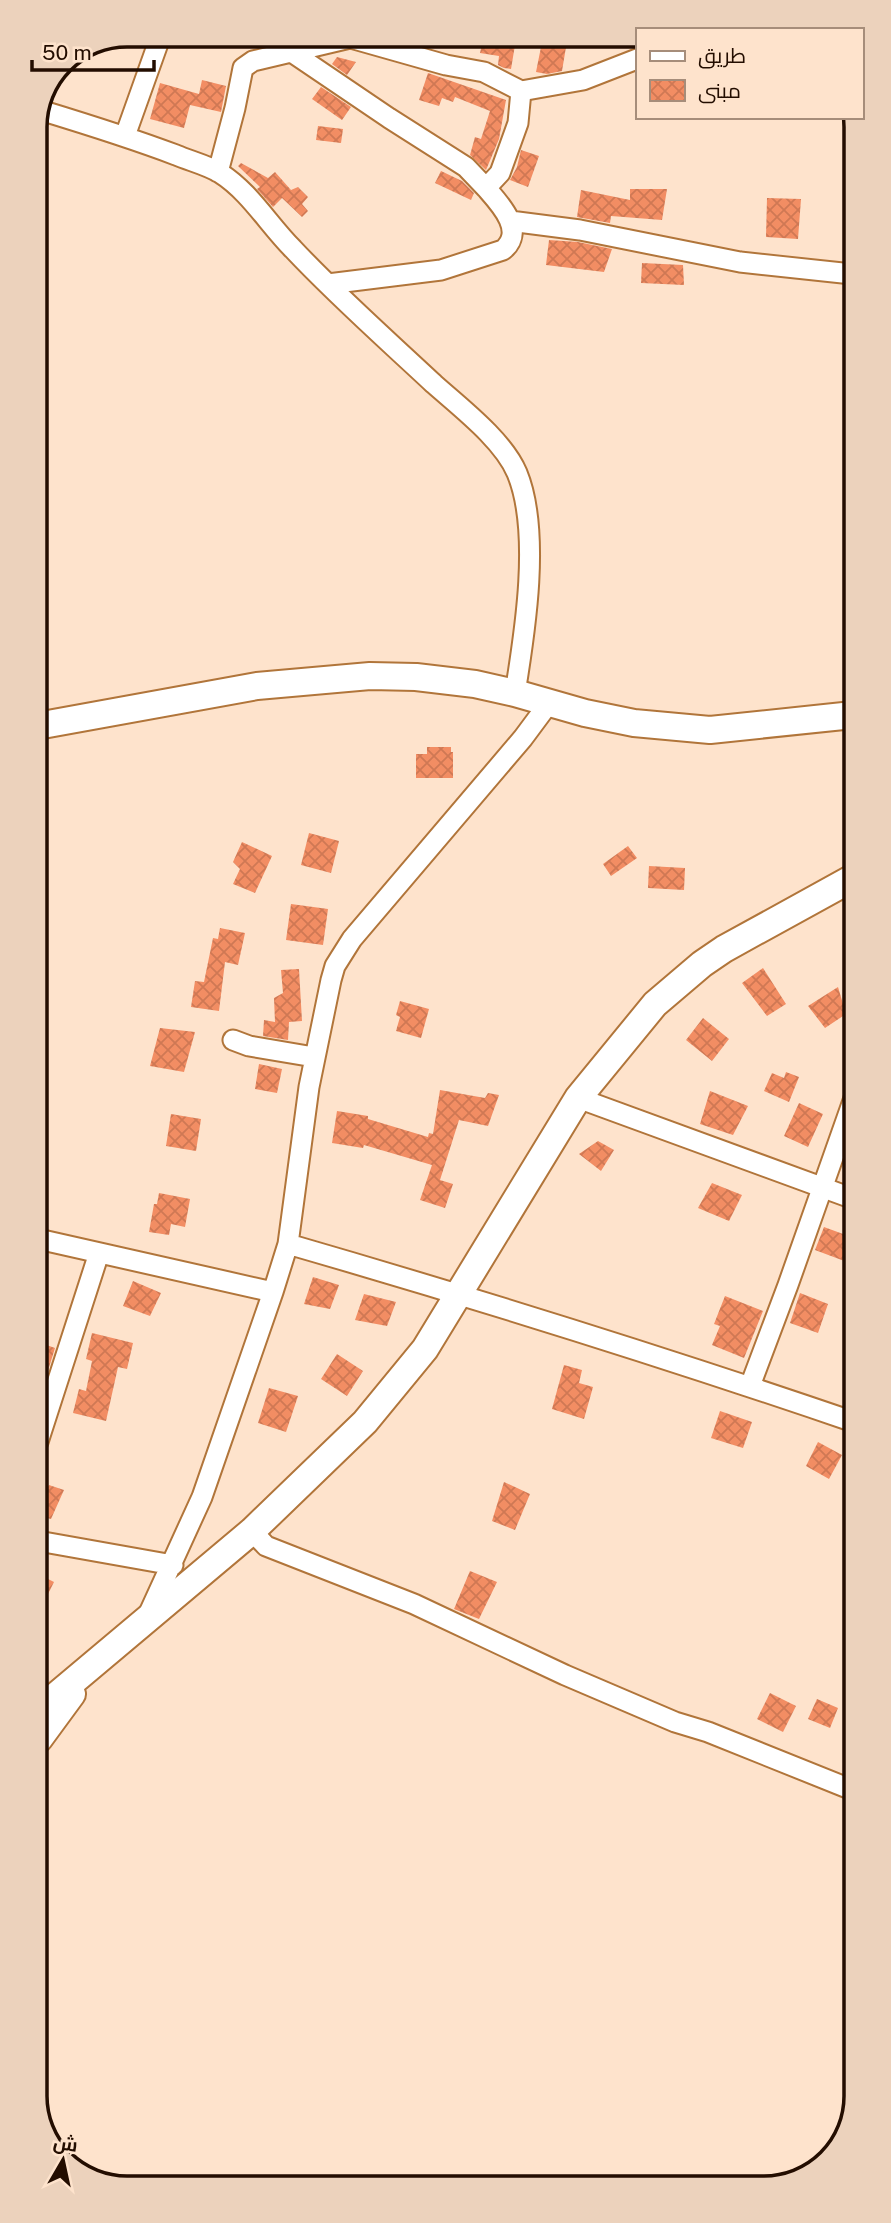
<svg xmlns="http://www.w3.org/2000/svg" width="891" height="2223" font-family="'Public Sans',Cairo,sans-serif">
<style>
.building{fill:url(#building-cross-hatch)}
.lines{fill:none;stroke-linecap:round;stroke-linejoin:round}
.street-casing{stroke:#b1753a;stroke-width:23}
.secondary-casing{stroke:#b1753a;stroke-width:30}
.street{stroke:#fff;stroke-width:19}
.secondary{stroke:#fff;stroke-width:26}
.rim{fill:none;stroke:#230d00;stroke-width:3.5}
</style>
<defs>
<pattern id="building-cross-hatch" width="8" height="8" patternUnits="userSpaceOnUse" patternTransform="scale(1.75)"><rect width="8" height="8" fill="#f28d63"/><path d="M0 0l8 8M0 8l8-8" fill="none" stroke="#cf7854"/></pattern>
</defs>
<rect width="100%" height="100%" fill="#fee3cc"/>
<path class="building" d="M484 35H565L567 41 562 71 547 74 536 72 541 47 516 39 511 69 504 68 498 65 499 56 480 53Z
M337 57 356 62 347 75 332 64Z
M428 73 506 100 499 139 486 170 470 155 475 137 481 139 490 111 455 97 453 102 442 98 439 106 419 100Z
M202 80 226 86 221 112 190 105 184 128 150 119 160 83 199 94Z
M321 87 351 107 342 120 312 99Z
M318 126 343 129 341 143 316 140Z
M521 150 539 156 528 187 510 180 517 167Z
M241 163 268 178 275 172 291 190 298 187 308 197 302 204 308 211 302 217 282 198 273 207 257 189 260 187 238 166Z
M441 171 462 181 474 193 471 200 435 183Z
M630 189H667L662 220 611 216 610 223 577 217 581 190 630 200Z
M767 198 801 199 798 239 766 237Z
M549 240 578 242 612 249 604 272 546 265Z
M642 263 683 265 684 285 641 283Z
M427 747H451V752H453V778H416V754H427Z
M309 833 339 841 331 873 301 865Z
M242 842 272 856 255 893 233 884 240 869 233 862Z
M628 846 637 858 611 876 603 864Z
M649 866 685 868 684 890 648 888Z
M291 904 328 909 323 945 286 940Z
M220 928 245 933 238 965 225 962 219 1011 191 1007 195 981 204 982 213 938 218 939Z
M763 968 786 1004 767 1016 742 983Z
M299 969 302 1021 289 1022 288 1040 263 1036 264 1020 275 1022 274 998 283 993 281 970Z
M838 987 846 1014 825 1028 808 1006Z
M400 1001 429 1009 421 1038 396 1031 400 1017 396 1015Z
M703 1018 729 1039 712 1061 686 1040Z
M160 1028 195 1032 184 1072 150 1066Z
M259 1064 282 1069 277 1093 255 1089Z
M786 1072 799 1077 789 1102 764 1091 772 1073 784 1078Z
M440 1090 485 1098 488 1093 499 1095 488 1126 459 1120 440 1180 453 1184 445 1208 420 1200 432 1165 364 1145 363 1148 332 1143 337 1111 368 1116V1119L428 1137 429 1133 433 1134Z
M710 1091 748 1106 733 1135 700 1124Z
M799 1103 823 1114 808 1147 784 1136Z
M171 1114 201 1119 196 1151 166 1146Z
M598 1141 614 1150 601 1171 579 1154Z
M712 1183 742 1195 729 1221 698 1208Z
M159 1193 190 1199 185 1227 171 1224 169 1235 149 1232 154 1204H157Z
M824 1227 854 1238V1245L847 1262 815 1250Z
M313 1277 339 1285 330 1309 304 1304Z
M133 1281 161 1293 150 1316 123 1306Z
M800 1293 828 1304 818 1333 790 1323Z
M364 1294 396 1302 387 1326 355 1320Z
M725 1296 763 1311 744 1358 712 1345 720 1326 714 1324Z
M92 1333 133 1343 127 1369 118 1367 106 1421 73 1413 79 1389 86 1391 92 1361 86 1359Z
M38 1342 55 1348 41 1393H38Z
M337 1354 363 1371 347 1396 321 1379Z
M564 1365 582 1370 579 1383 593 1387 584 1419 552 1409Z
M269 1388 298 1396 286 1432 258 1423Z
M720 1411 752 1422 743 1448 711 1438Z
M818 1442 842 1455 829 1479 806 1466Z
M504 1482 530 1494 515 1530 492 1521Z
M49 1485 64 1490 51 1519 38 1516V1487L46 1490Z
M470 1571 497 1582 479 1619 454 1609Z
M38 1574 54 1582 39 1612V1607Z
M770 1693 796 1706 783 1732 757 1719Z
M817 1699 838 1708 830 1728 808 1719Z"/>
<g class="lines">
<g class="street-casing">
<path id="street" d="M340 35 446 65 484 72 521 91 583 80 637 59
M290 51 389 118 466 167 486 188
M40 110C86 124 131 138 176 155 190 161 207 165 220 173 250 192 268 224 293 249 337 296 387 340 434 384 461 408 503 440 517 473 541 531 525 632 515 693
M125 136 161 35
M218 172 235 108 243 68 253 61 350 38
M510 221 580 230 740 262 852 274
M328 284 441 270 503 250C526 231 500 204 486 188L500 173 518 123 521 91
M233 1040 249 1046 314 1057
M578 1098 854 1199
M38 1239 273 1292
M288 1244C478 1299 667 1358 854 1422
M750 1386 788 1285 854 1098
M38 1442 99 1253
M252 1531 266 1546 414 1604 565 1675 675 1722 708 1732 855 1791
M38 1541 173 1565
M149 1613 202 1497 273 1292 288 1244 309 1087 331 980 335 966 352 939 523 738 549 703"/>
</g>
<g class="secondary-casing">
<path id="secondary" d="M37 726 257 686 370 676 416 677 475 684 515 693 585 713 634 723 710 730 853 715
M39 1710 252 1531 365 1422 425 1349 578 1098 655 1004 702 964 724 949 853 878
M39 1739 72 1694"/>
</g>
<use href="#street" class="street"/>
<use href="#secondary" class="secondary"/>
</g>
<path d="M0 0H891V2223H0ZM127 47H764A80 80 0 0 1 844 127V2096A80 80 0 0 1 764 2176H127A80 80 0 0 1 47 2096V127A80 80 0 0 1 127 47Z" fill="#ecd2bc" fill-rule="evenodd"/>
<path class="rim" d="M127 47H764A80 80 0 0 1 844 127V2096A80 80 0 0 1 764 2176H127A80 80 0 0 1 47 2096V127A80 80 0 0 1 127 47Z"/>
<rect x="636" y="28" width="228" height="91" fill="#fee3cc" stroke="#a68d7a" stroke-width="2"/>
<rect x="650" y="51" width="35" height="10" fill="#ffffff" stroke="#a68d7a" stroke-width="2"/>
<text x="698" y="63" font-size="21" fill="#230d00">طريق</text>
<rect x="650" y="80" width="35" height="21" fill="url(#building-cross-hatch)" stroke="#a68d7a" stroke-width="2"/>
<text x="698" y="98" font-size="21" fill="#230d00">مبنى</text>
<g transform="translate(63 2160) rotate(9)" stroke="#fee3cc" stroke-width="5" paint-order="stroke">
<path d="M0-5L12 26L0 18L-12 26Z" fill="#230d00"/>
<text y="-10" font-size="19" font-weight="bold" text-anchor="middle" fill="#230d00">ش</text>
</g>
<path d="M32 60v10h122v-10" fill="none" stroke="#230d00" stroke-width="3.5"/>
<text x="42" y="60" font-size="21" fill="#230d00" stroke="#fee3cc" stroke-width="5" paint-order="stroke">50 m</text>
</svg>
